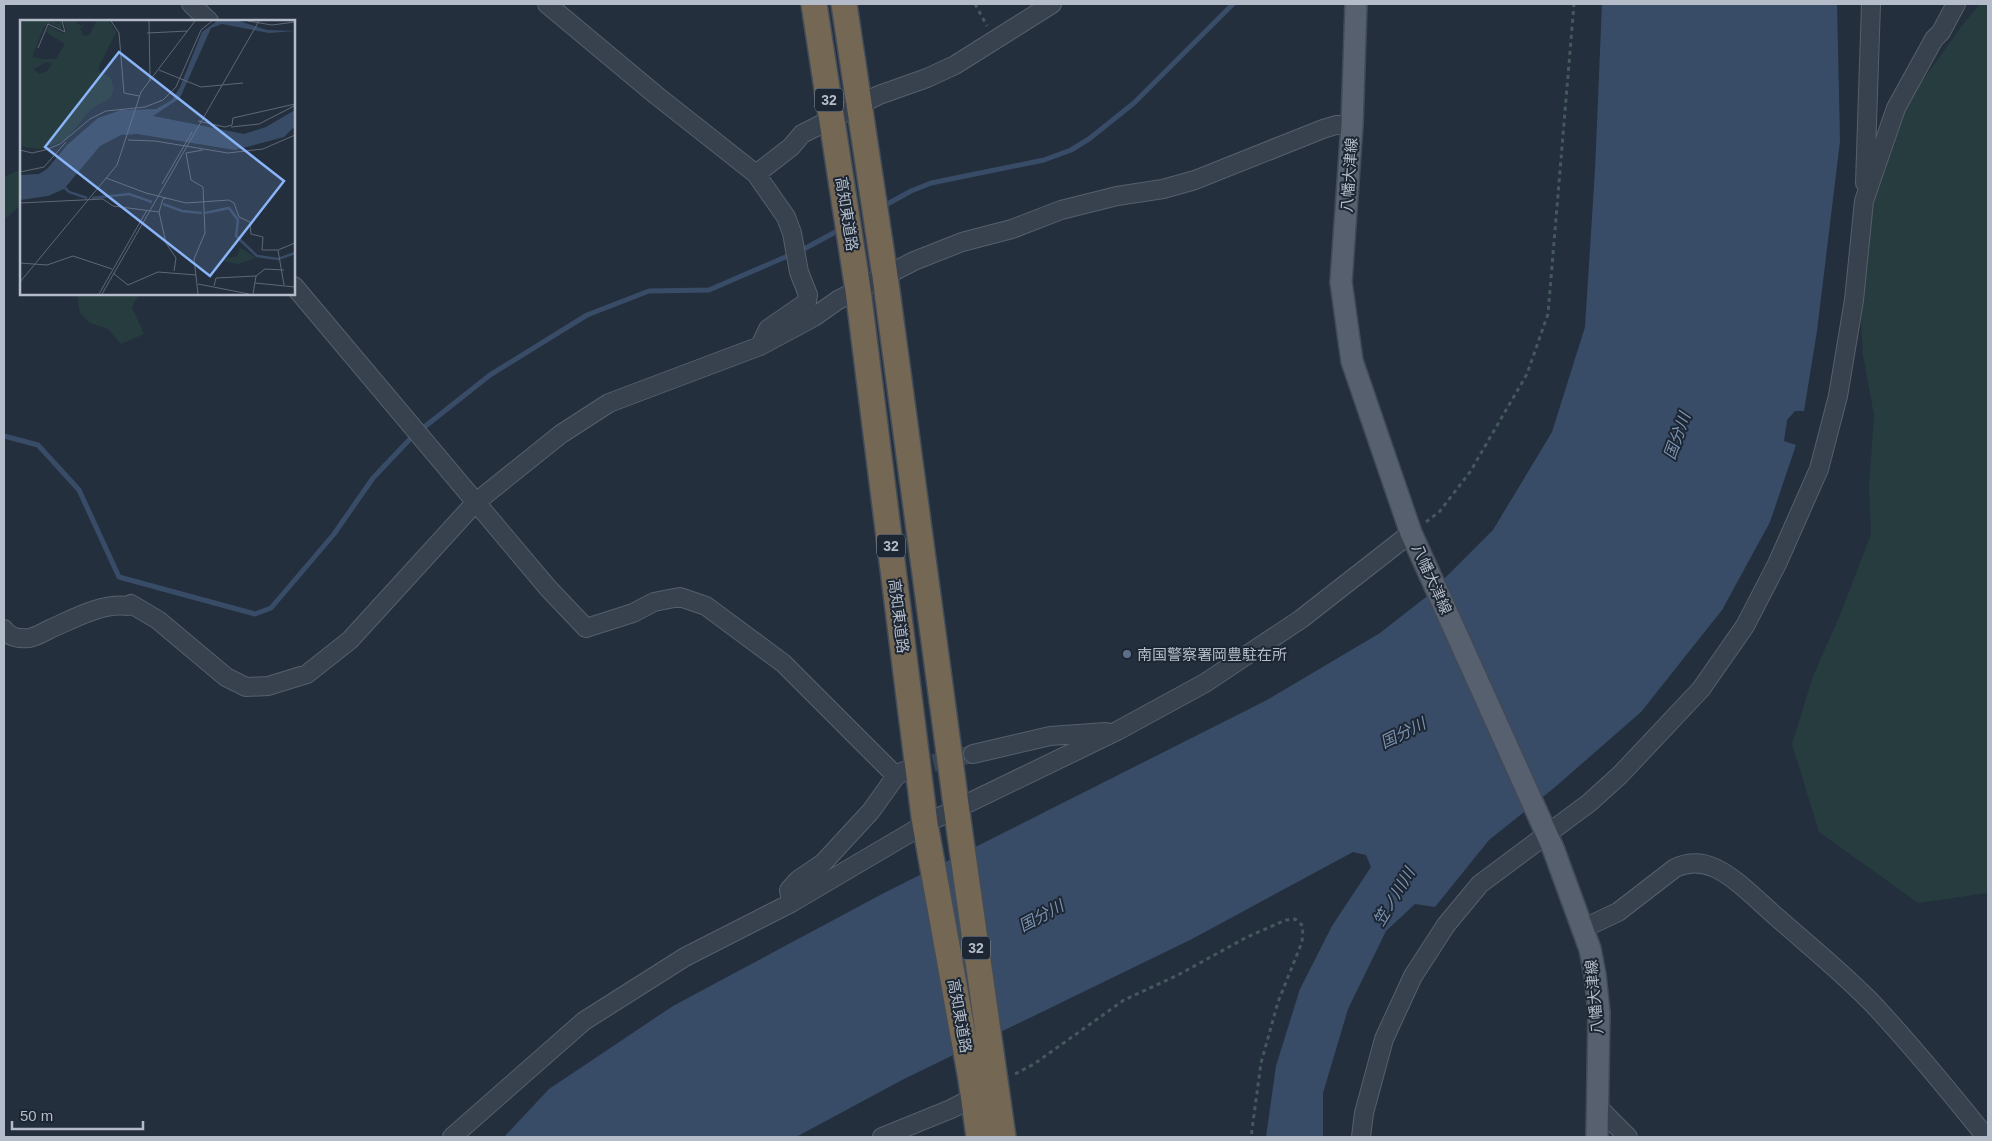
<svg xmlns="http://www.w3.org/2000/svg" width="1992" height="1141" font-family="Arial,'Noto Sans JP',sans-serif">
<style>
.green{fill:#263c3f}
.water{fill:#394c67}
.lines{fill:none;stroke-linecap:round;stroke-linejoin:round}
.stream{stroke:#394c67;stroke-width:5}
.minor-tunnel{stroke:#3a4453;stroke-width:18;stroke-dasharray:18 9;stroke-linecap:butt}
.minor-casing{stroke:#565f6c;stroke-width:20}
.major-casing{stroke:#414a57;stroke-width:24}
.highway-casing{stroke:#434c59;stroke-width:28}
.path{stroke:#44595c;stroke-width:3;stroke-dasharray:4 4;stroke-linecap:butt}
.minor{stroke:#38414e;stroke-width:18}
.major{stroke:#56606e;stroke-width:21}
.highway{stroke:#746855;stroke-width:25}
.service-dot{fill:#5c6f8a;stroke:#1d2633;stroke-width:2}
.labels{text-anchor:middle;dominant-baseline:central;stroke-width:4;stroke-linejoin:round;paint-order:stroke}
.shield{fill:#1d2633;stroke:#878f9c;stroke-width:1}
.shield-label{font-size:14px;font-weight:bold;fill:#b4bcc9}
.street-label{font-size:15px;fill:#b4bcc9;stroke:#1d2633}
.poi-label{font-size:15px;fill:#b4bcc9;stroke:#1d2633;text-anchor:start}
.water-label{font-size:16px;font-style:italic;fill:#7c92b1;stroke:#1d2633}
.inset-river{fill:none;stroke:#394c67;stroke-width:2.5}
.inset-road{fill:none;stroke:#5e6776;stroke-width:1}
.view{fill:#8ab4f8;fill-opacity:0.15;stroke:#8ab4f8;stroke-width:2.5}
.inset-edge{fill:none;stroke:#b4bcc9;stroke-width:2.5}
</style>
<rect width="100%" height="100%" fill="#242f3e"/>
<path class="green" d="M1980 4H1988V893L1918 903 1819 832 1792 744 1813 676 1841 613 1871 534 1869 487 1874 415 1863 355 1859 288 1875 174 1888 138 1921 83 1963 24Z
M21 169V205L4 220V177Z
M77 294H139L132 307 144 334 121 344 108 329 90 323 80 313Z"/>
<path class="water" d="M1602 4H1837L1840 141 1817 331 1804 411H1795L1787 420 1784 441 1796 445 1770 522 1722 610 1641 712 1554 788 1489 840 1435 907 1415 904 1386 931 1348 1009 1323 1093V1137H1266L1276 1066 1300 989 1332 926 1371 867 1366 855 1353 852 1192 939 904 1079 796 1137H504L549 1089 673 1006 884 893 1267 700 1380 633 1426 597 1493 530 1552 432 1585 327 1595 170Z"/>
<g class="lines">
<path class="stream" d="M882 207 911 191 931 183 1044 160 1071 150 1089 139 1134 103 1233 4
M802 250 841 229
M423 428 490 375 587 315 649 291 709 290 790 255
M4 436 38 445 79 490 119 577 255 614 271 608 334 534 373 478 410 439"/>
<path class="minor-tunnel" d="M907 769 973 754"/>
<g class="minor-casing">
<path id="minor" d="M191 4 209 21
M547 4 656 95 756 174 786 217 792 233 799 272 808 295 807 302 768 329 760 346
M756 174 791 147 802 134 879 95 927 78 955 65 1052 4
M1865 183 1871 4
M294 286 548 588 586 628 633 613 654 602 669 599 680 597 706 606 783 663 896 776
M4 629C9 637 19 639 29 638 36 637 44 632 50 629 75 618 101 603 128 606L131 604 158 620 226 677 246 687 268 686 307 674 350 640 475 503 561 434 609 403 760 346 814 317 838 300 914 261 962 242 1012 229 1061 210 1117 196 1163 189 1195 180 1323 129 1336 125H1352
M973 754 1050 736 1106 732
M791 903 789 890 798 880 823 863 871 811 896 776 904 771
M1582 929 1618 912 1675 868C1688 862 1702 862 1715 868 1737 878 1762 905 1780 920 1812 948 1844 974 1873 1004 1913 1047 1950 1092 1986 1137
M1597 1106 1628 1137
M452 1137 584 1021 685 957 791 903 925 824 1117 731 1205 683 1301 619 1411 533
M882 1137 951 1109 982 1093
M1361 1137 1364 1113 1384 1039 1413 976 1446 925 1480 884 1589 803 1620 775 1701 689 1745 626 1777 564 1819 469 1838 396 1854 300 1864 201 1896 108 1934 39 1941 32 1956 4"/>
</g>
<g class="major-casing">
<path id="major" d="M1356 4 1352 125 1341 282 1352 361 1411 533 1553 848 1590 949 1595 975 1599 1012 1597 1137"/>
</g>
<g class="highway-casing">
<path id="highway" d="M814 4 858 290 925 824 971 1079 979 1137
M844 4 885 276 959 827 1003 1137"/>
</g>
<path class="path" d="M975 4 987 26
M1426 522 1440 511 1470 472 1527 374 1548 314 1574 4
M1015 1074 1034 1064 1124 1000 1178 975 1247 937 1286 920 1295 919 1303 926 1302 942 1278 1002 1261 1063 1251 1137"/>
<use href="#minor" class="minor"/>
<use href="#major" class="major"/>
<use href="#highway" class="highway"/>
</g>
<circle class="service-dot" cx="1127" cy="654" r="5"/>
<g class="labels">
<g class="shield">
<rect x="815" y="88.5" width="28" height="23" rx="4"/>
<rect x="877" y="534.5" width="28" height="23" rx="4"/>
<rect x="962" y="936.5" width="28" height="23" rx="4"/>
</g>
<g class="shield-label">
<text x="829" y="100">32</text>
<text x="891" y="546">32</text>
<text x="976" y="948">32</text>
</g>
<g class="street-label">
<text transform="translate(1349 175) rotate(-86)">八幡大津線</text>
<text transform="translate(847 214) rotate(81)">高知東道路</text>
<text transform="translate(1432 579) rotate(66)">八幡大津線</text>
<text transform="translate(899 616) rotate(83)">高知東道路</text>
<text transform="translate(1594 997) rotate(-95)">八幡大津線</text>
<text transform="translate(960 1016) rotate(80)">高知東道路</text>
</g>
<g class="poi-label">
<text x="1137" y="654">南国警察署岡豊駐在所</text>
</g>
<g class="water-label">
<text transform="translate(1677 436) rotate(-70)">国分川</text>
<text transform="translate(1403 733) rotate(-26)">国分川</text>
<text transform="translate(1394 897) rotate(-59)">笠ノ川川</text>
<text transform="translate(1041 916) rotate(-28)">国分川</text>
</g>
</g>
<g transform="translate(20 20)">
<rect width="275" height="275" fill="#242f3e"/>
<path d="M0 1H31L38 4 41 1 42 10 31 3 24 7 12 37 22 39H36L45 24 26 12 29 6 44 14 47 11 43 1H55L61 6 67 1 60 9 64 16 70 14 76 1H89L96 12 79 47V51L90 57 94 69 90 78 70 90 46 120 20 129 3 127 0 120ZM26 42 32 44 27 51 19 54 14 49ZM220 227 236 238 218 244 198 240 217 236Z" fill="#263c3f" fill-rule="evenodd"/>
<path d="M219 1 247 10 275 11 249 13 202 4 191 8 160 78 133 96 224 114 246 107 275 90V106L264 117 215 130 117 114 101 115 80 126 44 169 28 176 0 180V155L19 154 27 149 47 125 78 98 101 90 136 89 152 80 160 67 182 12 197 1Z" fill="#394c67"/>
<path class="inset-river" d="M44 167 49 172 67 178M72 178 109 174 132 182M143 184 162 191 182 193M185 193 209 188 218 200 216 216 237 236 258 239 275 233"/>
<path class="inset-road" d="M91 1 99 13 104 73 119 76M129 1 130 61M228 1 252 5 275 2M127 13 168 11M18 28 28 4 45 12 42 1M139 50 181 67 223 63M178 101 205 107 212 105 213 98 275 84M211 107 239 104 274 86M108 120 135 121 208 133 243 129 275 115M0 130 12 133 25 130 40 124 70 99 86 91 125 87 143 80 156 67 181 10 192 1M166 133 171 160 183 167 185 213 174 239 178 274M166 133 183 130M0 152 24 147 46 122M86 158 126 173 166 183 209 180 214 183 219 197 230 202 231 214 243 217 242 230H258L275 223M142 164 172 112M146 178 143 179 139 192 146 223 156 238 154 251M0 183 83 179 93 186 139 192M258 230 264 265M0 243 27 245 53 236 92 249M93 253 108 265 138 252 176 255M0 262 97 145 121 72 175 1M235 263 275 267M178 264 229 274M194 266 196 258 236 256M79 274 127 190M82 274 239 1M233 274 236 256 245 249 264 250"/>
<path class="view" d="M99 32 264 161 190 256 25 127Z"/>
<rect width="275" height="275" class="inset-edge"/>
</g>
<rect width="1992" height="1141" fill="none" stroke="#b4bcc9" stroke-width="10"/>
<path d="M12 1121v8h131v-8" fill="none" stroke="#b4bcc9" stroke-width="2.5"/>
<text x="20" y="1121" font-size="15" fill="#b4bcc9" stroke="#1d2633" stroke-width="4" paint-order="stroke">50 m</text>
</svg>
